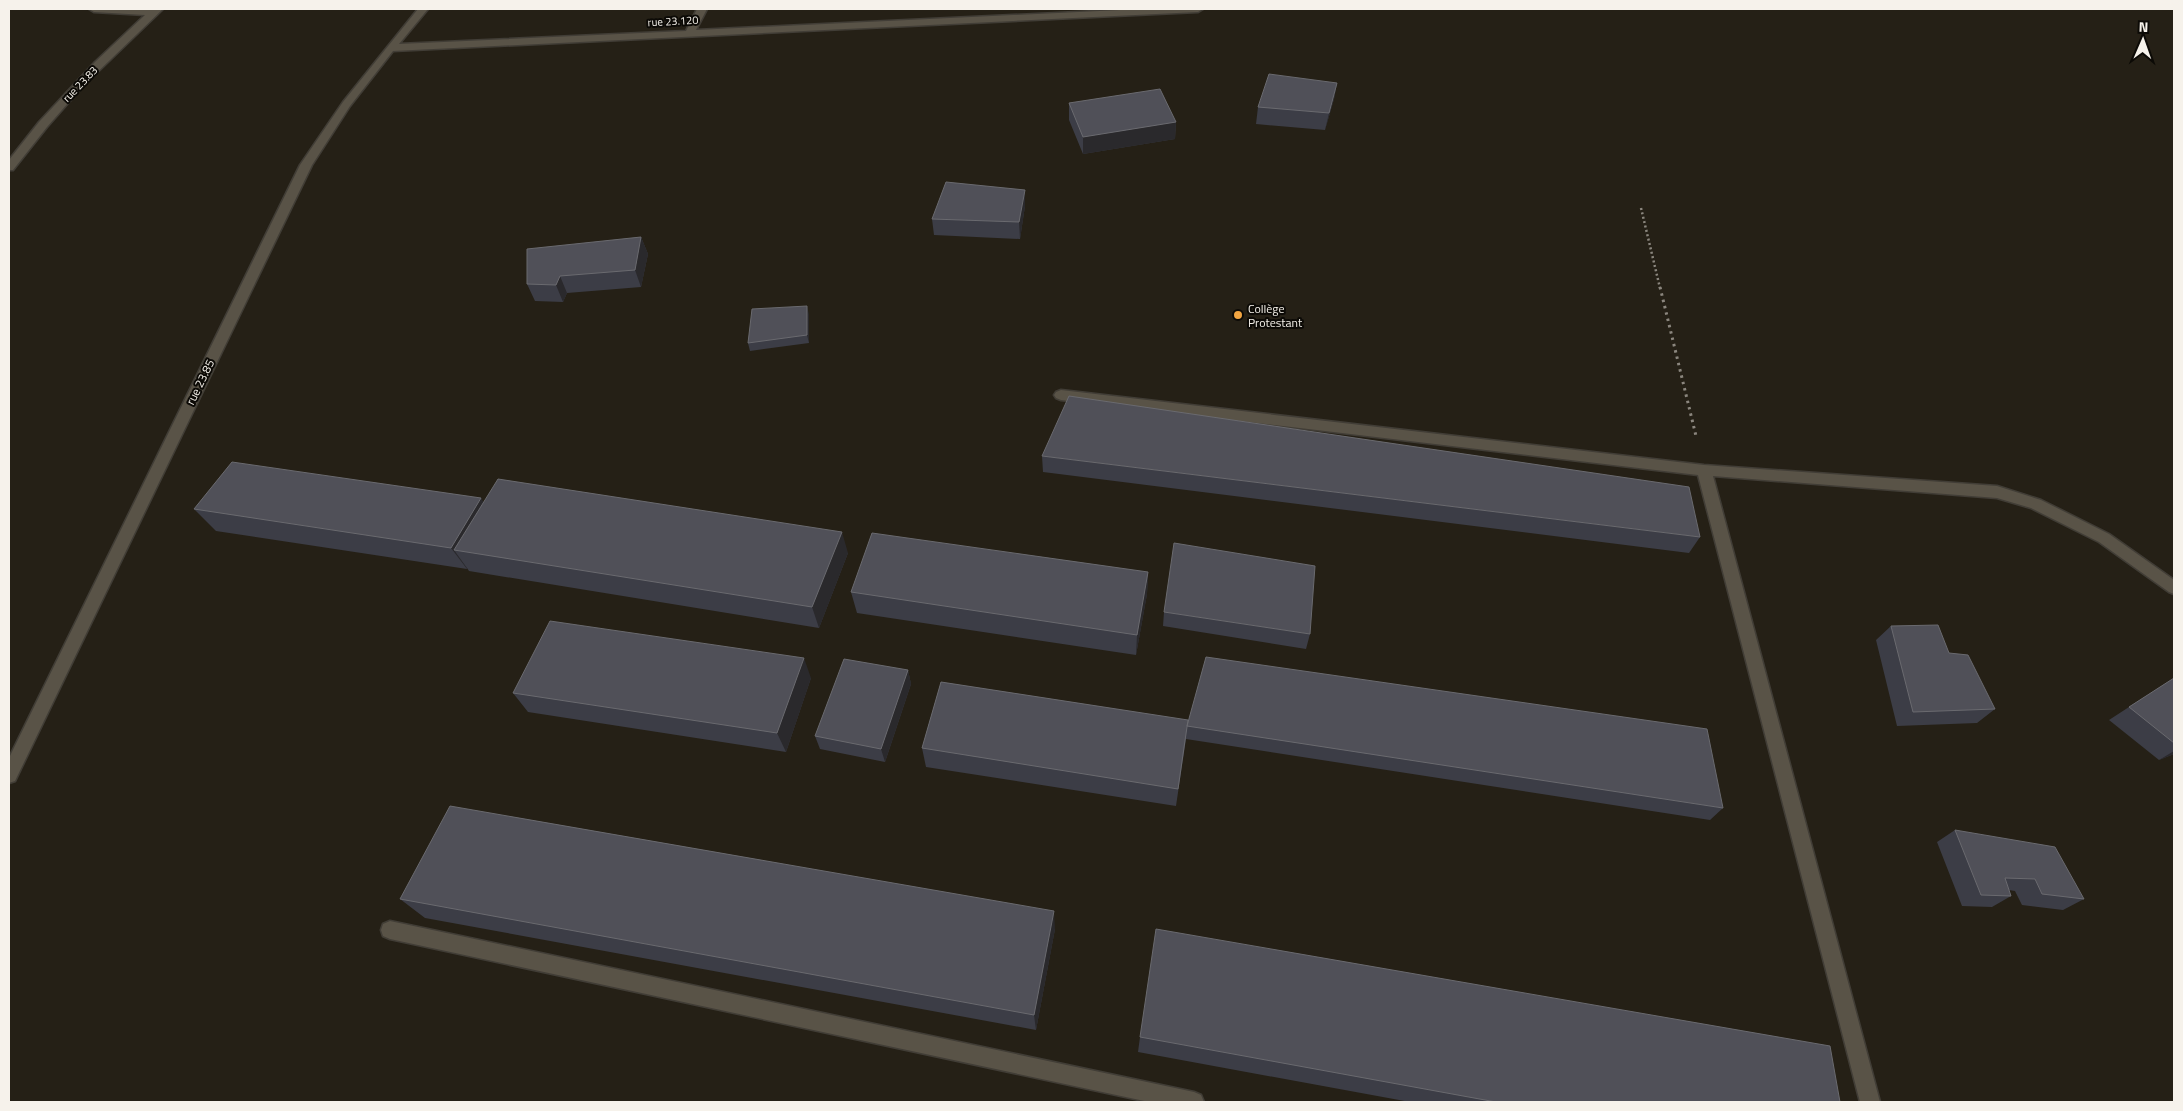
<svg xmlns="http://www.w3.org/2000/svg" width="2183" height="1111" font-family="'Titillium Web',sans-serif">
<style>
.lines{fill:none;stroke-linecap:round;stroke-linejoin:round}
.service-casing{stroke:#413d36;stroke-width:3}
.minor-casing{stroke:#413d36;stroke-width:3}
.path-far1{stroke:#8b867e;stroke-width:2.5;stroke-dasharray:2 2.5;stroke-linecap:butt}
.path{stroke:#8b867e;stroke-width:3;stroke-dasharray:2.5 4;stroke-linecap:butt}
.service{fill:#595347;fill-rule:evenodd}
.minor{fill:#595347;fill-rule:evenodd}
.wall{fill:#3c3d46}
.shaded-wall{fill:#2a292c}
.building{fill:#505058;stroke:#6a6a6f}
.poi-dot{fill:#f2a541;stroke:#0c0a06;stroke-width:2}
.labels{text-anchor:middle;dominant-baseline:central;stroke-width:4;stroke-linejoin:round;paint-order:stroke}
.far-street-label{font-size:11px;fill:#f6f2eb;stroke:#0c0a06}
.poi-label{font-size:12px;fill:#f6f2eb;stroke:#0c0a06;text-anchor:start}
.street-label{font-size:12px;fill:#f6f2eb;stroke:#0c0a06}
</style>
<rect width="100%" height="100%" fill="#252016"/>
<g class="lines">
<g class="service-casing">
<path id="service" d="M390 921 1194 1092 1201 1095 1204 1102H1149L390 939 383 936 381 930 383 924Z"/>
</g>
<g class="minor-casing">
<path id="minor" d="M89 9H163L83 86 47 127 13 170H9V160L39 122 95 62 145 15 94 12Z
M418 9H428L399 44 686 31 697 9H707L696 30 1141 9H1203L1198 12 393 51 350 106 312 165 15 781 9 783V758L300 165 343 102Z
M1061 390 1704 465 1997 486 2041 500 2109 534 2174 580V594L2169 592 2099 542 2031 508 1997 498 1713 476 1880 1102H1860L1698 475 1061 400 1056 398 1054 395 1056 392Z"/>
</g>
<path class="path-far1" d="M1641 208 1660 288"/>
<path class="path" d="M1660 287 1696 436"/>
<use href="#service" class="service"/>
<use href="#minor" class="minor"/>
</g>
<path class="wall" d="M1337 83 1334 99 1325 130 1256 124 1258 107Z
M1069 103 1176 122 1175 139 1083 154 1069 120Z
M1025 206 1020 239 934 235 932 219Z
M641 237 648 254 641 287 567 293 563 302 535 301 527 284Z
M809 314V343L750 351 748 343Z
M1042 456 1700 537 1689 553 1043 472Z
M484 502 848 553 819 628 469 571 467 568V569L216 531 194 509Z
M1148 572 1147 594 1136 655 857 613 851 592Z
M1164 612 1310 634 1306 649 1163 626Z
M1891 626 1949 653 1995 709 1977 723 1897 726 1876 640Z
M908 670 911 684 885 762 820 749 815 736Z
M811 678 786 752 528 712 513 693Z
M2174 678V754L2159 760 2109 720 2129 707Z
M941 682 1723 808 1710 820 1186 739 1176 806 926 767 922 748Z
M1955 830 2084 899 2063 910 2022 905 2015 891 2009 890 2011 896 1992 907 1962 906 1937 842Z
M400 899 1055 929 1036 1030 425 918Z
M1140 1037 1840 1102H1410L1138 1052Z"/>
<path class="shaded-wall" d="M1337 83 1334 99 1325 130 1329 113Z
M1176 122 1175 139 1083 154V137Z
M1025 190V206L1020 239 1019 222Z
M641 237 648 254 641 287 635 270Z
M560 276 567 293 563 302 556 285Z
M807 306 809 314V343L807 335Z
M481 498 495 520 454 550 467 568V569L451 548Z
M842 532 848 553 819 628 812 607Z
M1148 572 1147 594 1136 655 1137 635Z
M804 658 811 678 786 752 777 733Z
M908 670 911 684 885 762 881 749Z
M2174 751V754L2159 760Z
M1054 911 1055 929 1036 1030 1034 1015Z"/>
<path class="building" d="M1269 74 1337 83 1329 113 1258 107Z
M1160 89 1176 122 1083 137 1069 103Z
M946 182 1025 190 1019 222 932 219Z
M641 237 635 270 560 276 556 285 527 284V249Z
M807 306V335L748 343 752 309Z
M1069 396 1689 487 1700 537 1042 456Z
M232 462 481 498 451 548 194 509Z
M498 479 842 532 812 607 454 550Z
M872 533 1148 572 1137 635 851 592Z
M1174 543 1315 566 1310 634 1164 612Z
M550 621 804 658 777 733 513 693Z
M1938 625 1949 653 1968 655 1995 709 1913 712 1891 626Z
M1206 657 1707 729 1723 808 1187 726Z
M844 659 908 670 881 749 815 736Z
M2174 678V743L2129 707Z
M941 682 1188 720 1178 789 922 748Z
M450 806 1054 911 1034 1015 400 899Z
M1955 830 2055 847 2084 899 2042 894 2035 879 2005 878 2011 896 1981 895Z
M1156 929 1830 1046 1840 1102H1496L1140 1037Z"/>
<circle class="poi-dot" cx="1238" cy="315" r="5"/>
<g class="labels">
<g class="far-street-label">
<text transform="translate(673 21) rotate(-3)">rue 23.120</text>
<text transform="translate(80 84) rotate(-46)">rue 23.83</text>
</g>
<g class="poi-label">
<text x="1248" y="308">Collège<tspan x="1248" dy="14">Protestant</tspan></text>
</g>
<g class="street-label">
<text transform="translate(200 382) rotate(-64)">rue 23.85</text>
</g>
</g>
<rect width="2183" height="1111" fill="none" stroke="#f6f2eb" stroke-width="20"/>
<g transform="translate(2143 40) rotate(2)" stroke="#0c0a06" stroke-width="4" paint-order="stroke">
<path d="M0-4L9 19L0 12L-9 19Z" fill="#f6f2eb"/>
<text y="-8" font-size="14" font-weight="bold" text-anchor="middle" fill="#f6f2eb">N</text>
</g>
</svg>
